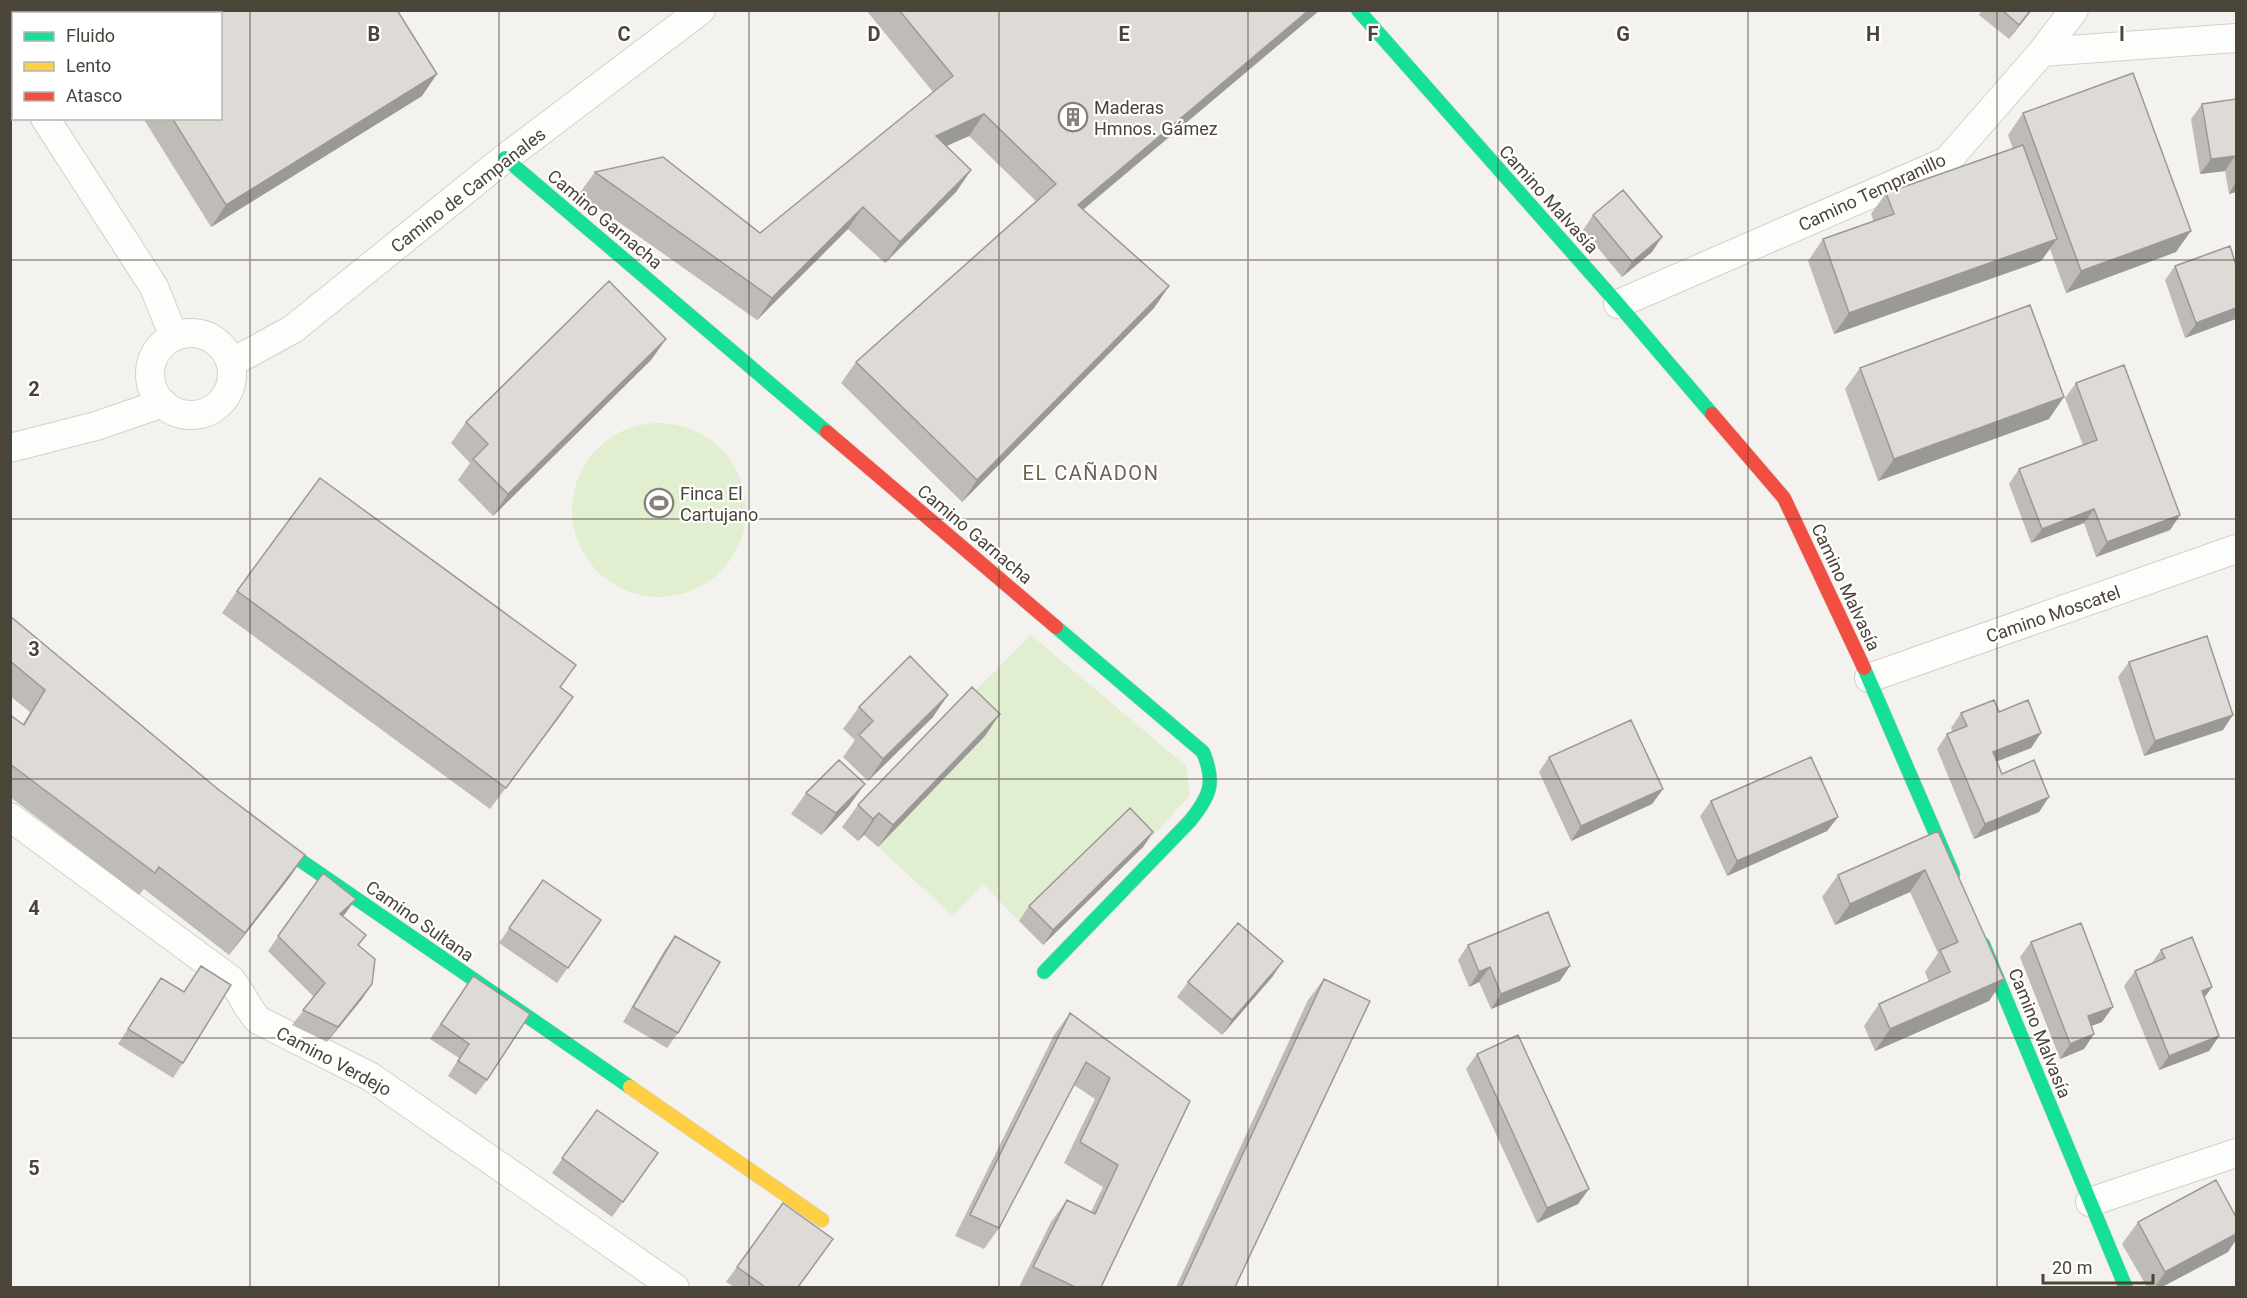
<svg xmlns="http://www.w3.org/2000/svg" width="2247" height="1298" font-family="Roboto,sans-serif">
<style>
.green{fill:#e1eecf}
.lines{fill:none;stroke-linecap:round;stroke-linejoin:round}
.street-casing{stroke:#d2d0cb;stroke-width:30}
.fast-casing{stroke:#d3cfc5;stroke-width:15}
.slow-casing{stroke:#d3cfc5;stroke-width:15}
.jam-casing{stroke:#d3cfc5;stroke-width:15}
.street{stroke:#fdfdfc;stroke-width:28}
.fast{stroke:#16e098;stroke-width:14}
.slow{stroke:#ffcf43;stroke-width:14}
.jam{stroke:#f24e42;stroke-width:14}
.wall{fill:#bfbcb8}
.shaded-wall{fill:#9b9996}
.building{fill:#dedbd6;stroke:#9b9996;stroke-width:1.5}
.grid{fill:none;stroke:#4b4439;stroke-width:1.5;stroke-opacity:0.55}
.labels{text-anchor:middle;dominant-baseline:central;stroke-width:4.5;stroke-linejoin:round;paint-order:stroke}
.poi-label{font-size:18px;fill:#4b4439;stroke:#fff;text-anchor:start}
.street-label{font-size:18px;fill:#4b4439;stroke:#fff}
.neighbourhood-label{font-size:20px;letter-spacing:1.5px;fill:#6e6250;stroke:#fff}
.grid-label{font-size:20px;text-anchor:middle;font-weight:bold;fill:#4b4439;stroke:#fff;stroke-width:4.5;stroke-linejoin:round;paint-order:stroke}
</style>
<rect width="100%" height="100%" fill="#f4f2ee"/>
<path class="green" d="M572 510a87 87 0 1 1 174 0a87 87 0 1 1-174 0Z
M1031 635 1186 766 1190 795 1143 847 1119 824 1019 921 983 884 953 916 878 847 985 736 957 709Z"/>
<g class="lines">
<g class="street-casing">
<path id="street" d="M2042 52 2236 38
M10 65 14 69
M45 118 154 287 174 337
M1618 304 1947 161 2042 52 2074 10
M150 374a41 41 0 1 1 82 0a41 41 0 1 1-82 0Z
M231 363 293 329 505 158 701 10
M10 448 96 426 163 403
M1869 678 2236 549
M10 817 230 979C242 992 246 1007 258 1020L371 1077 675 1288
M2090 1202 2236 1153"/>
</g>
<g class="fast-casing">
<path id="fast" d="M1358 10 1618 304 1712 414
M505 158 827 432
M1864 668 1953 874
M265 836 630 1087
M1983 944 2126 1288
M1044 972 1190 821C1210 796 1216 783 1203 752L1056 627"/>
</g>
<g class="slow-casing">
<path id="slow" d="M630 1087 822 1220"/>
</g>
<g class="jam-casing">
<path id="jam" d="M1712 414 1784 498 1864 668
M827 432 1056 627"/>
</g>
<use href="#street" class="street"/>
<use href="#fast" class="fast"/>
<use href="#slow" class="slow"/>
<use href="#jam" class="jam"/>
</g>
<path class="wall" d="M75 10H397L422 96 211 227 143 118H220V14H77Z
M866 10H1320L1083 210 1169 286 1154 308 962 502 841 383 856 362 1036 201 969 136 947 146 971 170 956 192 885 263 848 229 757 320 579 194 595 172 760 233 933 92Z
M1982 10H2032L2009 39 1979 15Z
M2236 99V192L2229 194 2225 171 2200 174 2191 119 2202 104Z
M2023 113 2176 252 2066 293 2050 249 2041 261 1834 334 1808 261 1823 239 1874 222 1871 214 1886 193 2013 149 2008 135Z
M1593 215 1652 252 1622 277 1583 230Z
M2236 265 2185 338 2165 280 2175 266Z
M666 339 651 360 493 516 458 480 470 463 451 443 466 422Z
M1860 368 2049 419 1878 481 1845 389Z
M2076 383 2180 515 2170 530 2096 557 2084 523 2031 543 2009 484 2019 469 2083 445 2065 398Z
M237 591 560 687 573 697 490 809 222 613Z
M10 616 290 877 229 955 144 889 139 895 10 797V715L23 724 30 712 10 696Z
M2129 662 2223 730 2144 756 2118 677Z
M859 707 933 717 868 781 843 757 855 740 843 729Z
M1999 712 2041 733 2031 748 1997 761 2002 774 2049 797 2039 812 1974 839 1937 749 1947 734 1953 732 1951 728 1961 713Z
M985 736 878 847 864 835 858 841 842 827 858 805Z
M1549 757 1663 789 1652 804 1571 841 1539 772Z
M806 793 849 806 821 835 791 814Z
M1711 801 1838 817 1827 831 1727 876 1700 816Z
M1938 831 1989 1001 1875 1051 1864 1026 1879 1004 1929 982 1925 972 1938 953 1910 892 1835 925 1822 897 1838 875Z
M1153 832 1143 847 1043 945 1019 921 1029 906Z
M323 873 345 914 343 916 359 945 362 999 327 1042 292 1025 314 997 268 951Z
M543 880 601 920 557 983 499 943Z
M675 936 678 1033 667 1048 623 1022 664 951Z
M2031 942 2102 1022 2091 1026 2084 1049 2060 1059 2020 957Z
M1468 945 1560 981 1491 1009 1479 982 1469 987 1458 960Z
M2161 950 2212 987 2204 998 2219 1036 2209 1051 2159 1070 2124 986 2135 971 2151 964Z
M201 966 183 1063 173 1078 118 1044 161 978 184 992Z
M473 976 487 1080 476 1095 448 1076 459 1058 430 1039Z
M1273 976 1222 1035 1177 997 1188 982Z
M1324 979 1235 1287H1176L1308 1000Z
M1070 1013 1190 1101 1101 1287H1019L1051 1222 1067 1200 1091 1212 1103 1187 1064 1163 1095 1099 1074 1085 999 1228 984 1249 955 1236 1054 1035Z
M1477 1054 1578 1204 1537 1223 1466 1069Z
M597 1110 658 1153 612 1217 552 1173Z
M783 1203 799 1287H734L726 1282Z
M2138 1222 2228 1252 2162 1287H2147L2122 1244Z"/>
<path class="shaded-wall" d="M1309 10H1320L1062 227 1078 205Z
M2031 10H2032L2009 39 2019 25Z
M437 74 422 96 211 227 226 205Z
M984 114 969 136 921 157 936 136Z
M2235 156 2225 171 2200 174 2211 159Z
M971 170 956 192 885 263 900 242Z
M2236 182V192L2229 194Z
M863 207 848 229 757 320 772 298Z
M2191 231 2176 252 2066 293 2081 271Z
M1662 237 1652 252 1622 277 1632 262Z
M2057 239 2041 261 1834 334 1849 313Z
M1169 286 1154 308 962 502 977 480Z
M2236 308V319L2185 338 2196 323Z
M666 339 651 360 493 516 508 494Z
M2064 397 2049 419 1878 481 1894 459Z
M2094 509 2084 523 2031 543 2042 529Z
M2180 515 2170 530 2096 557 2107 542Z
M948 695 933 717 868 781 883 759Z
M573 697 558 719 490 809 506 788Z
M1000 714 985 736 878 847 893 825Z
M2233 715 2223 730 2144 756 2155 741Z
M2041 733 2031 748 1983 767 1993 752Z
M865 784 849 806 821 835 836 813Z
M1663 789 1652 804 1571 841 1581 826Z
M2049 797 2039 812 1974 839 1985 824Z
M879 813 864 835 858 841 873 819Z
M1838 817 1827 831 1727 876 1737 861Z
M1153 832 1143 847 1043 945 1053 930Z
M305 855 290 877 229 955 245 933Z
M1925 870 1910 892 1835 925 1850 904Z
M356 899 345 914 329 929 340 914Z
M1283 961 1273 976 1222 1035 1232 1020Z
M1570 966 1560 981 1491 1009 1501 994Z
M1490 967 1479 982 1469 987 1479 972Z
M2004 979 1989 1001 1875 1051 1890 1029Z
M372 984 362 999 327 1042 338 1027Z
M2212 987 2202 1001V991Z
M2113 1007 2102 1022 2077 1031 2088 1016Z
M2094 1034 2084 1049 2060 1059 2070 1044Z
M2219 1036 2209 1051 2159 1070 2169 1056Z
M1589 1189 1578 1204 1537 1223 1547 1208Z
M2236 1234V1240L2228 1252 2162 1287H2155L2165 1272Z"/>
<path class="building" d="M104 10H397L437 74 226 205 172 118H220V14H105Z
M899 10H1309L1078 205 1169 286 977 480 856 362 1056 184 984 114 936 136 971 170 900 242 863 207 772 298 595 172 663 157 760 233 953 76Z
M2002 10H2031L2019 25Z
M2133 73 2191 231 2081 271 2023 113Z
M2236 99V164L2235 156 2211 159 2202 104Z
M2023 145 2057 239 1849 313 1823 239 1894 214 1886 193Z
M1623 190 1662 237 1632 262 1593 215Z
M2230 246 2236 265V308L2196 323 2175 266Z
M609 281 666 339 508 494 473 459 488 444 466 422Z
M2030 305 2064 397 1894 459 1860 368Z
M2124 365 2180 515 2107 542 2094 509 2042 529 2019 469 2097 440 2076 383Z
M320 478 576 665 560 687 573 697 506 788 237 591Z
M10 616 219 790 305 855 245 933 159 867 155 873 10 764V715L24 725 45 690 10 661Z
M2207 636 2233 715 2155 741 2129 662Z
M910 656 948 695 883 759 859 735 873 721 859 707Z
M972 687 1000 714 893 825 879 813 873 819 858 805Z
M1994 700 1999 712 2028 700 2041 733 1993 752 2002 774 2034 760 2049 797 1985 824 1947 734 1967 726 1961 713Z
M1631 720 1663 789 1581 826 1549 757Z
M1811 757 1838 817 1737 861 1711 801Z
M839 760 865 784 836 813 806 793Z
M1130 808 1153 832 1053 930 1029 906Z
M1938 831 2004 979 1890 1029 1879 1004 1950 972 1940 950 1958 942 1925 870 1850 904 1838 875Z
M323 873 356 899 340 914 366 935 358 945 375 959 372 984 338 1027 303 1010 325 983 278 936Z
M543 880 601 920 568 968 509 928Z
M1548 912 1570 966 1501 994 1490 967 1479 972 1468 945Z
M1238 923 1283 961 1232 1020 1188 982Z
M2081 923 2113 1007 2088 1016 2094 1034 2070 1044 2031 942Z
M675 936 720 962 678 1033 633 1007Z
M2192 937 2212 987 2202 991 2219 1036 2169 1056 2135 971 2165 958 2161 950Z
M201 966 231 985 183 1063 128 1029 161 978 184 992Z
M473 976 530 1014 487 1080 458 1061 469 1044 441 1024Z
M1324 979 1370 1001 1235 1287H1181Z
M1070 1013 1190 1101 1101 1287H1075L1033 1267 1067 1200 1095 1214 1118 1165 1080 1142 1110 1078 1086 1062 999 1228 970 1215Z
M1518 1035 1589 1189 1547 1208 1477 1054Z
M597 1110 658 1153 623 1202 562 1158Z
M2216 1180 2236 1217V1234L2165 1272 2138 1222Z
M783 1203 833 1239 798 1287H765L737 1267Z"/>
<path class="grid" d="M250 10V1288M499 10V1288M749 10V1288M999 10V1288M1248 10V1288M1498 10V1288M1748 10V1288M1997 10V1288M10 260H2236M10 519H2236M10 779H2236M10 1038H2236"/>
<defs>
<g id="building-ring" transform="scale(1.5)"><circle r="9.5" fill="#fff" stroke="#868178" stroke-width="1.5"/><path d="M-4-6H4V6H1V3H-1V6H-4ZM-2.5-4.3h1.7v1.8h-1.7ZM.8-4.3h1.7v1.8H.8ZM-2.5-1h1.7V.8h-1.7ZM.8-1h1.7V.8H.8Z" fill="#868178"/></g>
<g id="stadium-ring" transform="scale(1.5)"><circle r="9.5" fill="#fff" stroke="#868178" stroke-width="1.5"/><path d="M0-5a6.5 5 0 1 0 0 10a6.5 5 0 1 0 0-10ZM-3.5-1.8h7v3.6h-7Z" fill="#868178"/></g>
</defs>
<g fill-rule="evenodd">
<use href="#building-ring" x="1073" y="117"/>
<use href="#stadium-ring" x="659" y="503"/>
</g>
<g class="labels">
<g class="poi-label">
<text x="1094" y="107">Maderas<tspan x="1094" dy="21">Hmnos. Gámez</tspan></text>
<text x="680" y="493">Finca El<tspan x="680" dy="21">Cartujano</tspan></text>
</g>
<g class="street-label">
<text transform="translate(468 190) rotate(-38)">Camino de Campanales</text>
<text transform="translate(1872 192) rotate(-25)">Camino Tempranillo</text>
<text transform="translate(1549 199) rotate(48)">Camino Malvasía</text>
<text transform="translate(605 219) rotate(40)">Camino Garnacha</text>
<text transform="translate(975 534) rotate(40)">Camino Garnacha</text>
<text transform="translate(1846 587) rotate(65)">Camino Malvasía</text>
<text transform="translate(2053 614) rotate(-19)">Camino Moscatel</text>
<text transform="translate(420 921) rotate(35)">Camino Sultana</text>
<text transform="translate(2040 1033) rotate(68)">Camino Malvasía</text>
<text transform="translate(334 1061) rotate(28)">Camino Verdejo</text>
</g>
<g class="neighbourhood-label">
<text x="1091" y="473">EL CAÑADON</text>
</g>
</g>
<g class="grid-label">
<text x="374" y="41">B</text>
<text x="624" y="41">C</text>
<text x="874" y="41">D</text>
<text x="1124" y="41">E</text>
<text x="1373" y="41">F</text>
<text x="1623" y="41">G</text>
<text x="1873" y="41">H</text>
<text x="2122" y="41">I</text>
<text x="34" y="396">2</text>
<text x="34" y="656">3</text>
<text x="34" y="915">4</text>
<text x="34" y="1175">5</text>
</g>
<rect width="2247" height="1298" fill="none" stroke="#4b4439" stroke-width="24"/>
<rect x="12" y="12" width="210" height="108" fill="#ffffff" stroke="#b7b4b0" stroke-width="1.5"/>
<rect x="24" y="32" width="30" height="9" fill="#16e098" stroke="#b7b4b0" stroke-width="1.5"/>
<text x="66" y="42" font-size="18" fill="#4b4439">Fluido</text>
<rect x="24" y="62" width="30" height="9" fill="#ffcf43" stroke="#b7b4b0" stroke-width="1.5"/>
<text x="66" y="72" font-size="18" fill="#4b4439">Lento</text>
<rect x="24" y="92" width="30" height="9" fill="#f24e42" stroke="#b7b4b0" stroke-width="1.5"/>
<text x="66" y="102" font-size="18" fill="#4b4439">Atasco</text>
<path d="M2043 1274v9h110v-9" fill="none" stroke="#4b4439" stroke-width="3"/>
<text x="2052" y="1274" font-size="18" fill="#4b4439" stroke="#ffffff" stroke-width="4.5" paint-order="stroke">20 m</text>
</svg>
